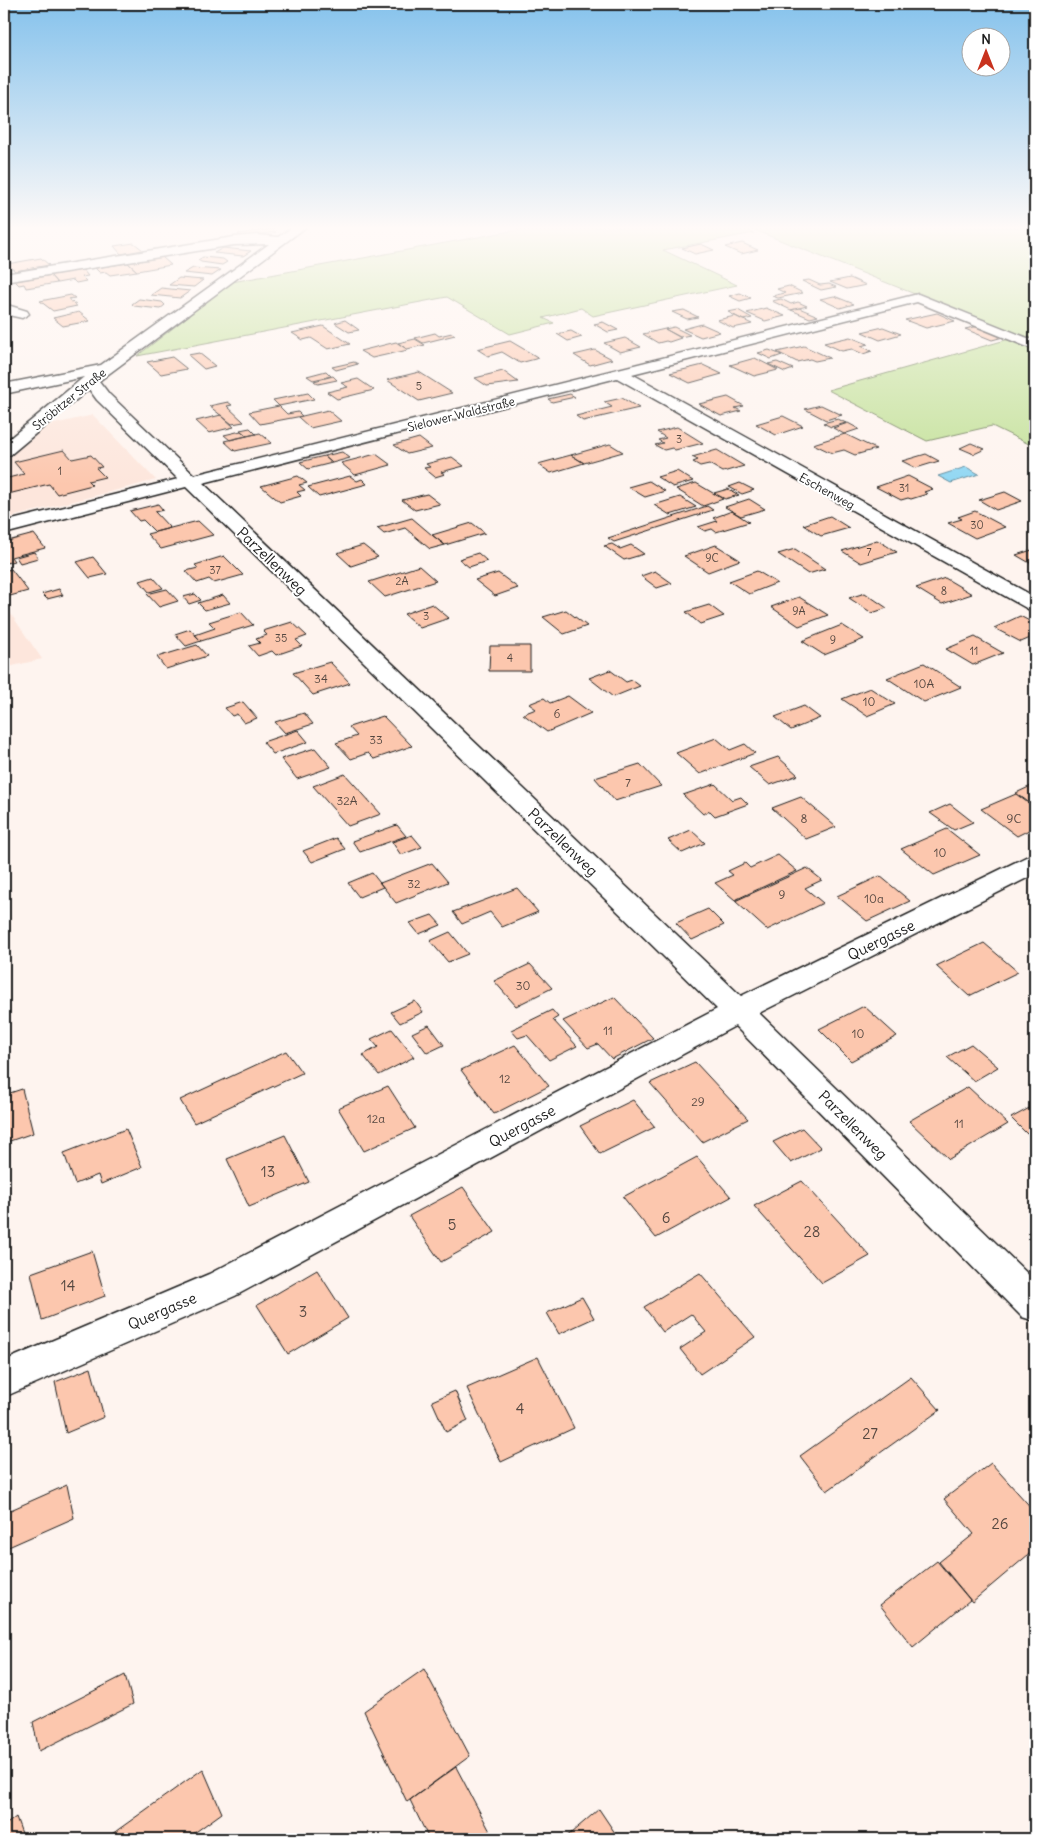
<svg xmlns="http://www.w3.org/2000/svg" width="1039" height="1843" font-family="Delius,sans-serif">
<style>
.built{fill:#fde6dc}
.green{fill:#c3e199;stroke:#707e5a}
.water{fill:#91d7f3;stroke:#628c9d}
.building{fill:#fcc7ae;stroke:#1c1c1c}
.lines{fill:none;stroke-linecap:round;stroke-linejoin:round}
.minor-casing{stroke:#1c1c1c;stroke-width:3}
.minor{fill:#fff;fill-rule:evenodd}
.labels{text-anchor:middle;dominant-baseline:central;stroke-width:4;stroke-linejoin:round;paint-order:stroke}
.far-number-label{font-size:11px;fill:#544740}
.far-street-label{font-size:12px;fill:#1c1c1c;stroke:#fff}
.number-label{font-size:12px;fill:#544740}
.street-label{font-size:15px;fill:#1c1c1c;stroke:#fff}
.near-number-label{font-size:15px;fill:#544740}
</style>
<rect width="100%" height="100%" fill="#fef4ef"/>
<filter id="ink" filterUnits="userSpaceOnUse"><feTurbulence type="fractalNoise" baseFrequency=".02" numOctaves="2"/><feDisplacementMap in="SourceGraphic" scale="10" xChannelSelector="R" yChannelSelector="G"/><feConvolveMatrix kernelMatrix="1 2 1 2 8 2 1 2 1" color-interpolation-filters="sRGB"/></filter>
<g filter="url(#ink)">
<path class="built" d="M93 415 156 480 4 519V460L46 426Z
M4 604 42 659 4 668Z"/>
<path class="green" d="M533 227H737L754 233 663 250 737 285 593 316 581 308 543 318 554 323 510 334 447 297 137 356 232 282Z
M747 227H1035V447L992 426 927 441 828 390 1020 336Z"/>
<path class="water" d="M966 467 979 474 951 483 938 476Z"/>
<path class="building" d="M272 229 276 232 242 237 238 234Z
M134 243 143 250 121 254 114 246Z
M742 243 758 250 741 254 725 247Z
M701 244 714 250 695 254 682 248Z
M223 248 251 251 243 256 214 253Z
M162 257 171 265 137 271 128 263Z
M203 257 223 259 227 262 222 265 201 262 198 260Z
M41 258 49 265 15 271 7 264Z
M128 263 137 271 110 275 106 272 100 273 95 268Z
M193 268 221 270 212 276 184 273Z
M83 270 88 276 82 277 86 281 76 283 73 280 57 283 50 275Z
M50 275 57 283 26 288 24 284 19 285 15 281Z
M179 278 203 280 194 287 169 285Z
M850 278 866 285 847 289 830 282Z
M809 280 820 285 829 284 836 287 821 290 802 281Z
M789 286 803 293 778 298 772 296 785 293 777 289Z
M161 288 190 291 180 298 151 295Z
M740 293 751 298 740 301 729 296Z
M71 295 75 298 68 299 77 306 53 311 40 301Z
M834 296 854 304 840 308 820 299Z
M139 299 162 302 165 305 160 309 134 306 132 304Z
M781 299 791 304 798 302 807 306 791 310 772 301Z
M766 308 785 316 765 321 747 313Z
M799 308 818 316 810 318 791 310Z
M684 310 698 317 687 319 672 312Z
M738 310 752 318 743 320 728 312Z
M79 312 90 321 63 326 53 318Z
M937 313 955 321 926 328 905 320Z
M735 316 752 324 733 328 717 320Z
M345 320 359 330 349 332 335 323Z
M603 322 618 330 608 332 594 324Z
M702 324 720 332 701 337 683 329Z
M323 326 350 344 328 349 311 338 303 340 292 333Z
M979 326 1007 336 992 340 965 329Z
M674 327 690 335 680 337 665 329Z
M883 327 901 334 880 340 862 332Z
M665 329 681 338 669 342 666 341 658 343 643 334Z
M571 331 582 337 568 341 557 334Z
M435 333 439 336 452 333 455 335 423 343 415 338Z
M850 337 868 344 861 346 872 351 863 354 852 349 842 351 824 343Z
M625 338 641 347 620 352 604 343Z
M415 339 425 345 407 349 398 343Z
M510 341 539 358 520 363 502 352 488 356 477 349Z
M396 342 408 350 372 358 360 351Z
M804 346 830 358 815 361 810 359 797 362 777 352Z
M595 350 612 359 590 365 574 355Z
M769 350 782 355 771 359 758 353Z
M199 353 215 366 204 369 188 355Z
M172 357 187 369 161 374 147 362Z
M755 358 778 370 754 376 730 365Z
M354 362 358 364 336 370 332 367Z
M777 362 793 369 785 372 768 364Z
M703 365 722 374 690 383 670 373Z
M326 371 331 376 313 380 307 376Z
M503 371 518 382 487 386 475 378Z
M419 372 452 393 419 401 387 380Z
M333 376 337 380 318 384 314 381Z
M358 379 374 390 337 399 327 392 348 387 341 383Z
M308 393 314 399 279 406 273 400Z
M570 394 575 397 552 402 548 399Z
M728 397 744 406 735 408 741 411 721 416 699 404Z
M622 398 639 408 583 421 576 416 612 407 604 402Z
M228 402 232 405 227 406 244 422 232 424 209 406Z
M821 405 842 415 826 420 805 409Z
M279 406 287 414 298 412 302 416 260 424 249 412Z
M328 410 341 421 310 428 298 417Z
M221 415 234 427 209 433 196 421Z
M783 416 803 426 776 435 756 424Z
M838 419 846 423 831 427 823 423Z
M848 423 859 429 844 434 833 428Z
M677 427 703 443 675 450 672 448 664 450 655 445 663 443 658 440 666 438 657 432Z
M250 428 256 434 247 436 240 430Z
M241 431 247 436 230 440 224 435Z
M260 433 272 443 235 451 224 441Z
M845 434 876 449 855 455 844 450 832 453 813 444Z
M419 438 432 448 407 454 394 445Z
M971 443 985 449 974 454 960 448Z
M610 444 623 452 584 463 571 455Z
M64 450 72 459 91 455 102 467 96 468 105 477 88 481 92 485 57 494 49 484 4 495V479L24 474 14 462Z
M717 450 744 466 723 472 709 464 700 466 693 462 698 460 692 457Z
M342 452 350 458 332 463 324 456Z
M376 454 391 465 355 475 341 463Z
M926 454 939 461 916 468 902 461Z
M571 455 584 463 551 473 538 464Z
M324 456 332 463 308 469 300 462Z
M452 457 464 466 441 472 445 474 435 477 424 468 430 467 426 464Z
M677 471 693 481 673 487 657 477Z
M298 476 307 483 299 485 305 490 297 492 301 496 280 502 261 486Z
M350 476 357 481 362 479 367 484 319 497 308 487Z
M908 476 933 489 924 492 927 494 911 499 908 498 901 500 876 487Z
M649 481 665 491 645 497 628 487Z
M696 483 723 499 703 506 676 489Z
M740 483 754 490 742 494 729 487Z
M728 489 739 495 725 499 714 493Z
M1005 492 1022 501 996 510 979 500Z
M427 494 440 504 415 510 402 500Z
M680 497 696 507 670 515 654 505Z
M749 499 765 509 741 516 725 507Z
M158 504 163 510 155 512 170 528 155 532 143 520 139 521 130 511Z
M707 506 713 510 614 542 608 538Z
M732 511 749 522 716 532 712 529 705 531 698 527 717 521 713 518Z
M975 511 1005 527 975 538 948 523 962 519 958 517Z
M830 516 849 528 821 536 803 525Z
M412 518 432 535 445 545 430 549 405 528 384 534 377 528Z
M198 521 213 535 161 549 147 534Z
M472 523 485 533 445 545 432 535Z
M34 534 45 548 11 557 14 561 6 563 4 561V542Z
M877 540 897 552 861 563 842 551Z
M612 544 620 549 631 545 644 554 624 560 604 546Z
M363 545 378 557 351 566 337 553Z
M716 545 740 560 708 572 684 556Z
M795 549 825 569 808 574 778 554Z
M1035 549V566L1016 555Z
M34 552 38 558 20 563 16 557Z
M478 553 487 561 469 567 459 559Z
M224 556 243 575 214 583 209 579 197 583 186 571 198 568 195 565Z
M93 557 107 574 90 578 77 562Z
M419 566 436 581 385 597 369 582Z
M11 569 28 591 10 596 4 588V571Z
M655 571 672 583 657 588 641 576Z
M757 571 777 583 749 594 729 581Z
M498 573 518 588 495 596 475 580Z
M153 577 163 588 149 592 140 581Z
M945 578 972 594 942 604 916 588Z
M59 589 63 595 47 599 42 594Z
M167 589 178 601 159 607 147 594Z
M865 593 887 608 872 613 849 598Z
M195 594 201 600 189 604 183 597Z
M223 595 230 603 205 610 198 603Z
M799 597 828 615 799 626 771 607Z
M432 604 449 618 420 628 404 614Z
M709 605 724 616 700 624 686 612Z
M566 610 587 626 564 634 543 617Z
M241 612 253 625 201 641 195 635 215 628 209 622Z
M1020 616 1035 624V636L1021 642 994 628Z
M292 622 307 636 296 640 302 646 276 655 272 651 258 656 249 646 260 643 256 639 267 635 263 631Z
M842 625 864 639 824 655 802 641Z
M190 629 201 641 186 646 175 634Z
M975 637 1003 653 973 665 946 649Z
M197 645 207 656 166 669 157 657Z
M490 646H530V671H489Z
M330 662 350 683 313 695 293 673Z
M924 663 961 687 924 702 887 678Z
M610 670 626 682 632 680 640 686 613 697 589 678Z
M870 688 895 704 867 716 842 699Z
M568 696 591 713 547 732 523 714 536 709 529 704 544 698 550 703Z
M243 702 257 718 244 723 237 714 232 716 225 708Z
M804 706 820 718 791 730 775 717Z
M304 713 313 724 285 733 275 722Z
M383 716 412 746 374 759 368 753 351 759 336 743 357 736 349 727Z
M298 730 308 742 273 754 263 742Z
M716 738 730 750 745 744 755 753 700 774 676 753Z
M315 748 331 767 297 779 281 759Z
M778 757 798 775 770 785 749 767Z
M640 764 661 786 615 801 595 778Z
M345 774 381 814 348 826 313 786Z
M715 784 732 800 741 797 748 804 715 816 710 811 703 814 683 795Z
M1031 786 1035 789V807L1016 793Z
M1016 794 1035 808V827L1017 836 981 809Z
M801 797 836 827 806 839 772 808Z
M950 804 973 822 954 830 930 813Z
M397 825 406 836 360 852 352 841Z
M947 829 980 855 934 875 901 849Z
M691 830 705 843 682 853 668 840Z
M412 835 422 847 401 855 392 842Z
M336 838 345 849 312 862 303 851Z
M778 855 797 871 735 900 715 883 733 875 728 871 745 863 750 868Z
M432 863 448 882 396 903 380 883Z
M807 868 822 880 805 888 823 903 767 930 735 901Z
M372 873 383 887 359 897 348 883Z
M880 876 910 901 867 921 837 896Z
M517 888 538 912 502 927 490 912 462 924 453 912Z
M708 909 724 925 692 940 676 923Z
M432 915 441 925 419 934 410 923Z
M450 932 468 954 448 962 430 941Z
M984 943 1018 972 969 996 936 966Z
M530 964 552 988 516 1006 494 981Z
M614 997 653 1038 612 1059 598 1044 588 1048 563 1021Z
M415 1001 423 1012 400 1023 391 1012Z
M864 1006 897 1036 851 1061 819 1029Z
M552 1010 558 1017 553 1020 577 1046 549 1060 527 1035 518 1038 511 1030Z
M429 1025 444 1045 427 1053 412 1033Z
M392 1029 414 1057 379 1075 363 1055 378 1047 371 1039Z
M971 1044 998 1067 974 1081 947 1057Z
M515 1045 549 1086 494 1114 461 1070Z
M286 1051 302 1073 194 1123 180 1100Z
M695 1062 748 1119 702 1142 650 1083Z
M388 1086 415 1128 364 1151 338 1108Z
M968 1087 1008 1124 949 1159 909 1121Z
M22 1089 33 1133 4 1143V1095Z
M633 1100 655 1127 600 1154 580 1126Z
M1035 1105V1130L1027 1134 1011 1118Z
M802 1128 821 1148 791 1163 773 1142Z
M126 1129 142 1167 101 1184 98 1175 75 1184 64 1153Z
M285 1135 309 1182 249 1207 227 1159Z
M697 1157 731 1197 656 1238 623 1197Z
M802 1181 870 1256 822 1283 754 1206Z
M463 1187 495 1232 441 1262 409 1216Z
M92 1251 105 1296 42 1320 31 1273Z
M317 1270 348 1318 288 1354 257 1305Z
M700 1273 755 1337 700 1374 680 1349 706 1332 691 1314 663 1332 644 1307Z
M582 1297 594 1318 559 1334 547 1313Z
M538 1357 574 1428 501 1462 467 1388Z
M91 1368 104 1417 66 1433 55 1382Z
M911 1377 940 1410 827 1491 800 1456Z
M455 1391 468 1421 446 1432 432 1401Z
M991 1463 1035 1512V1549L972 1602 939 1562 974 1534 944 1499Z
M67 1485 74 1518 4 1549V1513Z
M937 1561 970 1600 913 1647 880 1605Z
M424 1669 470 1756 407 1802 364 1711Z
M125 1675 133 1704 39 1751 33 1722Z
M456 1767 494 1839H429L410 1800Z
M203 1769 222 1813 186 1839H105Z
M599 1809 619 1839H564Z
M16 1817 24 1839H4V1826Z"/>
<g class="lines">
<g class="minor-casing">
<path id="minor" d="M293 227H306L99 381 109 394 194 475 918 294 1035 341V350L917 302 632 374 1035 597V611L1028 609 617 378 203 483 741 996 1026 857 1035 854V874L759 1013 1035 1281V1321L1022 1317 735 1026 235 1296 4 1397V1361L209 1274 717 1009 186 487 4 534V522L178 479 97 400 89 389 10 455 4 456V443L84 377 4 394V384L101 365 269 244 234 245 4 282V274L234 237 257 235 278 237Z
M4 304 27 311 29 314 22 318 4 314Z"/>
</g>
<use href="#minor" class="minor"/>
</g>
</g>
<linearGradient id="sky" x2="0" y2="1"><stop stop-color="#85c2ec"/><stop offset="0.47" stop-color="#fffaf8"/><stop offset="1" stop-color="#fffaf8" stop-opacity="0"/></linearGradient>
<rect width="1039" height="485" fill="url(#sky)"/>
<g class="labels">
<g class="far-number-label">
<text x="419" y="386">5</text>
<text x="679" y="439">3</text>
<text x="60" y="471">1</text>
<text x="904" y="488">31</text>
<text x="977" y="525">30</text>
<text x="869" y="552">7</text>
<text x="712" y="558">9C</text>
<text x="215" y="570">37</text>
<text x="402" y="581">2A</text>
<text x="944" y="591">8</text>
<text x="799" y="611">9A</text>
<text x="426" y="616">3</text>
<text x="281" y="638">35</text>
<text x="833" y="640">9</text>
<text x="974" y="651">11</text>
<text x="510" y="658">4</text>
</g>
<g class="far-street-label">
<text transform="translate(69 399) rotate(-39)">Ströbitzer Straße</text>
<text transform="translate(461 414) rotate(-14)">Sielower Waldstraße</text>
<text transform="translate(827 491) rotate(29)">Eschenweg</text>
</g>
<g class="number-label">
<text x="321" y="678">34</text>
<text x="924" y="683">10A</text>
<text x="869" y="701">10</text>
<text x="557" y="713">6</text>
<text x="376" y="739">33</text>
<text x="628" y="782">7</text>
<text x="347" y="800">32A</text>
<text x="804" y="818">8</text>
<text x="1014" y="818">9C</text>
<text x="940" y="852">10</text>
<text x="414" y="883">32</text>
<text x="782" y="894">9</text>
<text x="874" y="898">10a</text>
<text x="523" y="985">30</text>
<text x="608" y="1030">11</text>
<text x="858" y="1033">10</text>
<text x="505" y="1078">12</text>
<text x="698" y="1101">29</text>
<text x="376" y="1118">12a</text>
<text x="959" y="1123">11</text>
</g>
<g class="street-label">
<text transform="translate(272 561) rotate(44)">Parzellenweg</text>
<text transform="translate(563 842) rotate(44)">Parzellenweg</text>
<text transform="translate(881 940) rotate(-26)">Quergasse</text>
<text transform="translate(853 1125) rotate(45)">Parzellenweg</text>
<text transform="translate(522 1126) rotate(-28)">Quergasse</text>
<text transform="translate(162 1311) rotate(-23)">Quergasse</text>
</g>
<g class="near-number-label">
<text x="268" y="1171">13</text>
<text x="666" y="1217">6</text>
<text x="452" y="1224">5</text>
<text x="812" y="1231">28</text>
<text x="68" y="1285">14</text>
<text x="303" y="1311">3</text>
<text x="520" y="1408">4</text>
<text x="870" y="1433">27</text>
<text x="1000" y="1523">26</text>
</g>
</g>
<rect width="1039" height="1843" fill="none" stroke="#fff" stroke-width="20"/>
<rect x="10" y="10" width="1019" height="1823" fill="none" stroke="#1c1c1c" stroke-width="2" filter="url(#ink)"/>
<g transform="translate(986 52)"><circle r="24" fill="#ffffff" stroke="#a4a4a4"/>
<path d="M0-4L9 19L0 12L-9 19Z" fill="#c8321e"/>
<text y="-8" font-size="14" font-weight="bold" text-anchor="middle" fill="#1c1c1c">N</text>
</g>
</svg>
